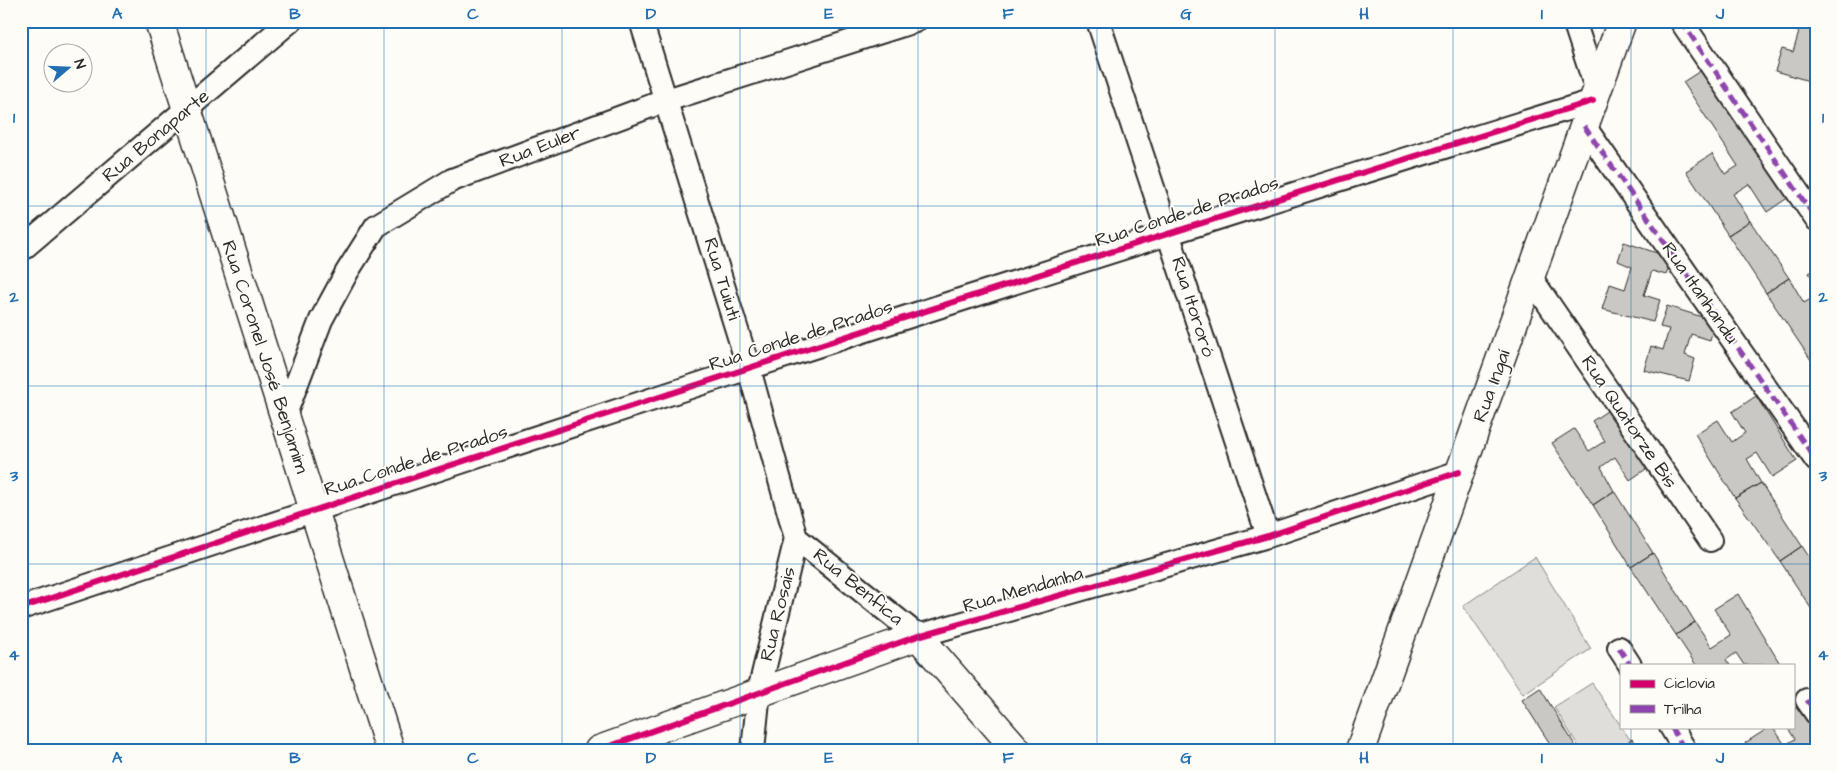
<svg xmlns="http://www.w3.org/2000/svg" width="1837" height="771" font-family="'Architects Daughter',sans-serif">
<style>
.green{fill:#dfdeda;stroke:#858482}
.building{fill:#c9c8c4;stroke:#2b2b2b}
.lines{fill:none;stroke-linecap:round;stroke-linejoin:round}
.street-casing{stroke:#2b2b2b;stroke-width:26}
.secondary-casing{stroke:#2b2b2b;stroke-width:31}
.street{stroke:#fdfcf7;stroke-width:22}
.secondary{stroke:#fdfcf7;stroke-width:28}
.quiet{stroke:#8e44ad;stroke-width:5;stroke-dasharray:10 5;stroke-linecap:butt}
.cycleway-casing{stroke:#fdfcf7;stroke-width:9}
.cycleway{stroke:#d6006c;stroke-width:6}
.grid{fill:none;stroke:#1f6fb2;stroke-width:1;stroke-opacity:0.55}
.labels{text-anchor:middle;dominant-baseline:central;stroke-width:4;stroke-linejoin:round;paint-order:stroke}
.street-label{font-size:19px;fill:#2b2b2b;stroke:#fdfcf7}
.neatline{fill:none;stroke:#1f6fb2;stroke-width:2}
.grid-label{font-size:16px;text-anchor:middle;font-weight:bold;fill:#1f6fb2}
</style>
<rect width="100%" height="100%" fill="#fdfcf7"/>
<filter id="ink" filterUnits="userSpaceOnUse"><feTurbulence type="fractalNoise" baseFrequency=".02" numOctaves="2"/><feDisplacementMap in="SourceGraphic" scale="10" xChannelSelector="R" yChannelSelector="G"/><feConvolveMatrix kernelMatrix="1 2 1 2 8 2 1 2 1" color-interpolation-filters="sRGB"/></filter>
<g filter="url(#ink)">
<path class="green" d="M1535 557 1591 649 1523 694 1463 606Z
M1592 683 1631 741 1619 750H1581L1554 707Z"/>
<path class="building" d="M1766 21H1787L1785 28Z
M1787 21H1816V83L1775 71 1782 49 1793 52 1799 32 1785 28Z
M1708 66 1792 195 1767 212 1749 184 1733 194 1750 221 1728 235 1686 171 1712 154 1725 174 1738 166 1683 82Z
M1750 221 1789 278 1766 293 1728 235Z
M1624 242 1672 258 1666 275 1652 271 1644 295 1660 300 1653 322 1602 309 1610 284 1625 289 1632 267 1618 261Z
M1816 269V284L1809 273Z
M1789 278 1804 303 1816 296V361L1813 363 1766 293Z
M1667 306 1715 321 1710 340 1691 334 1685 355 1695 359 1689 381 1644 370 1651 346 1663 350 1669 329 1660 327Z
M1756 396 1797 461 1772 477 1757 453 1747 459 1761 483 1735 498 1695 434 1718 420 1732 442 1745 433 1732 412Z
M1610 409 1649 467 1630 480 1615 457 1601 467 1614 491 1593 505 1552 443 1574 429 1589 451 1605 441 1592 421Z
M1761 483 1802 546 1780 561 1735 498Z
M1614 491 1653 553 1631 567 1593 505Z
M1802 546 1816 568V616L1780 561Z
M1653 553 1695 622 1676 635 1631 567Z
M1738 594 1779 662 1775 665H1744L1736 653 1726 660 1730 665H1696L1676 635 1695 622 1712 647 1731 635 1714 609Z
M1540 688 1578 750H1554L1522 700Z
M1807 699 1816 715V750H1749L1745 743 1770 727H1773L1785 745 1795 739 1787 727H1793V709Z
M1632 739 1640 750H1616Z"/>
<g class="lines">
<g class="street-casing">
<path id="street" d="M641 21 749 369 796 538 759 691 753 750
M1098 21 1268 536
M1574 21 1597 91
M1681 21 1816 219
M1584 126 1816 460
M21 250 290 21
M1531 278 1710 540
M284 417 321 320 347 272 376 226 452 180 667 100 915 21
M796 538 918 636 1268 536 1459 472
M21 608C543 433 1067 263 1593 101
M1619 648 1630 665
M1807 700 1816 713
M1671 727 1685 750"/>
</g>
<g class="secondary-casing">
<path id="secondary" d="M159 21 390 750
M599 750 918 636 1017 750
M1360 750 1622 21"/>
</g>
<use href="#street" class="street"/>
<use href="#secondary" class="secondary"/>
<path class="quiet" d="M1681 21 1816 219
M1584 126 1816 460
M1619 648 1630 665
M1807 700 1816 713
M1671 727 1685 750"/>
<g class="cycleway-casing">
<path id="cycleway" d="M21 608C543 433 1067 263 1593 101
M599 750 918 636 1268 536 1459 472"/>
</g>
<use href="#cycleway" class="cycleway"/>
</g>
</g>
<path class="grid" d="M206 21V750M384 21V750M562 21V750M740 21V750M918 21V750M1097 21V750M1275 21V750M1453 21V750M1631 21V665M21 206H1816M21 386H1816M21 564H1816M1631 727V750"/>
<g class="labels">
<g class="street-label">
<text transform="translate(156 136) rotate(-40)">Rua Bonaparte</text>
<text transform="translate(540 147) rotate(-21)">Rua Euler</text>
<text transform="translate(1187 212) rotate(-18)">Rua Conde de Prados</text>
<text transform="translate(722 279) rotate(73)">Rua Tuiuti</text>
<text transform="translate(1700 293) rotate(55)">Rua Itanhandu</text>
<text transform="translate(1193 307) rotate(72)">Rua Itororó</text>
<text transform="translate(801 336) rotate(-18)">Rua Conde de Prados</text>
<text transform="translate(265 357) rotate(72)">Rua Coronel José Benjamim</text>
<text transform="translate(1492 386) rotate(-70)">Rua Ingaí</text>
<text transform="translate(1629 422) rotate(56)">Rua Quatorze Bis</text>
<text transform="translate(416 461) rotate(-18)">Rua Conde de Prados</text>
<text transform="translate(858 587) rotate(39)">Rua Benfica</text>
<text transform="translate(1023 590) rotate(-16)">Rua Mendanha</text>
<text transform="translate(778 614) rotate(-76)">Rua Rosais</text>
</g>
</g>
<rect width="1837" height="771" fill="none" stroke="#fdfcf7" stroke-width="55"/>
<rect x="1620" y="664" width="175" height="65" fill="#fdfcf7" stroke="#a9a8a5"/>
<rect x="1630" y="680" width="25" height="8" fill="#d6006c" stroke="#a9a8a5"/>
<text x="1664" y="688" font-size="15" fill="#2b2b2b">Ciclovia</text>
<rect x="1630" y="705" width="25" height="8" fill="#8e44ad" stroke="#a9a8a5"/>
<text x="1664" y="714" font-size="15" fill="#2b2b2b">Trilha</text>
<g transform="translate(68 68) rotate(71)"><circle r="24" fill="#fdfcf7" stroke="#a9a8a5"/>
<path d="M0-4L9 19L0 12L-9 19Z" fill="#1f6fb2"/>
<text y="-8" font-size="14" font-weight="bold" text-anchor="middle" fill="#2b2b2b">N</text>
</g>
<rect x="28" y="28" width="1782" height="716" class="neatline"/>
<g class="grid-label">
<text x="117" y="19">A</text>
<text x="295" y="19">B</text>
<text x="473" y="19">C</text>
<text x="651" y="19">D</text>
<text x="829" y="19">E</text>
<text x="1008" y="19">F</text>
<text x="1186" y="19">G</text>
<text x="1364" y="19">H</text>
<text x="1542" y="19">I</text>
<text x="1720" y="19">J</text>
<text x="14" y="123">1</text>
<text x="1823" y="123">1</text>
<text x="14" y="302">2</text>
<text x="1823" y="302">2</text>
<text x="14" y="481">3</text>
<text x="1823" y="481">3</text>
<text x="14" y="660">4</text>
<text x="1823" y="660">4</text>
<text x="117" y="763">A</text>
<text x="295" y="763">B</text>
<text x="473" y="763">C</text>
<text x="651" y="763">D</text>
<text x="829" y="763">E</text>
<text x="1008" y="763">F</text>
<text x="1186" y="763">G</text>
<text x="1364" y="763">H</text>
<text x="1542" y="763">I</text>
<text x="1720" y="763">J</text>
</g>
</svg>
